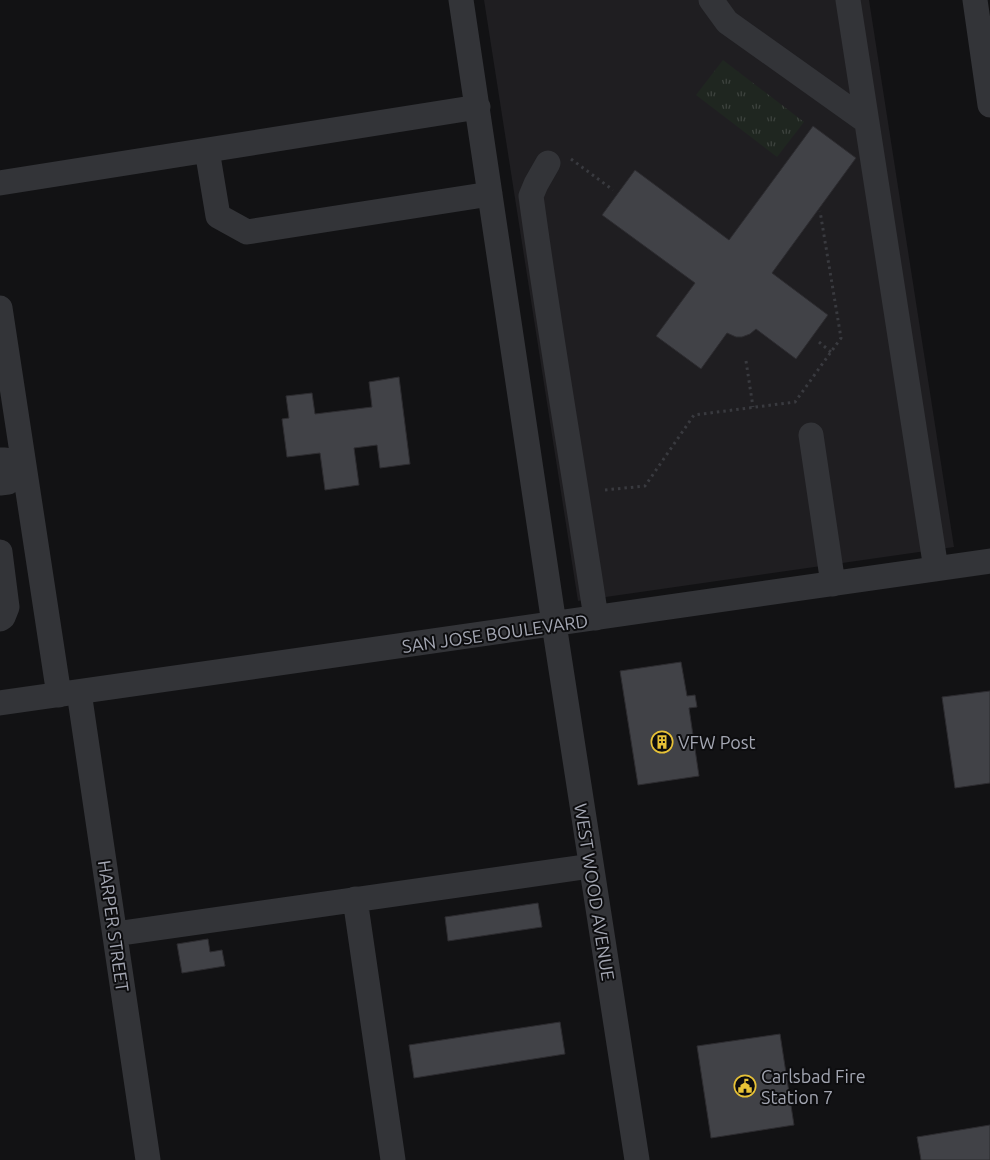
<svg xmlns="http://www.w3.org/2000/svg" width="990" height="1160" font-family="Ubuntu,sans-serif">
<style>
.built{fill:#1f1e21}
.park{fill:url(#park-tufts)}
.building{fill:#414247;stroke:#2d2c30}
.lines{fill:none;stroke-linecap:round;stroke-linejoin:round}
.path{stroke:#393a3f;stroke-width:3;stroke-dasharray:2.5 4;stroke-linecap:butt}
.minor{stroke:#333438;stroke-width:25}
.labels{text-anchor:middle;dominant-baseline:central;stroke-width:4;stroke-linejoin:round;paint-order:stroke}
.street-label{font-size:18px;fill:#a4a7b3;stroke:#0d0d0f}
.poi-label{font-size:18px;fill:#a4a7b3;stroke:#0d0d0f;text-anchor:start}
</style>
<defs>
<pattern id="park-tufts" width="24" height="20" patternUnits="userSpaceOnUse" patternTransform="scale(1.25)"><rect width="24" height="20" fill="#1f2620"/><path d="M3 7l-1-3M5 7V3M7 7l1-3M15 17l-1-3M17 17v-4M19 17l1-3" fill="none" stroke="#3d433e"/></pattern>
</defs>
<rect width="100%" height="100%" fill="#121214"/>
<path class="built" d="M484 0H869L954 547 578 601Z"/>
<path class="park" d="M723 60 804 122 777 157 696 95Z"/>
<path class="building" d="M813 126 856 158 772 273 828 315 796 359 756 329 750 334 742 337H736L727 333 701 369 656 336 695 283 602 215 635 170 729 240Z
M399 377 410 464 380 468 377 445 354 448 359 485 325 490 320 453 287 457 282 419 289 418 286 396 312 393 315 414 372 407 369 382Z
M681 662 687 696 695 695 697 707 689 708 699 776 638 785 620 671Z
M990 691V783L955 788 942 697Z
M538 903 542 927 448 941 445 917Z
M208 939 210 952 222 950 225 966 182 973 177 944Z
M560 1022 565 1054 414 1078 409 1045Z
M780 1034 794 1125 711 1138 697 1046Z
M990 1125V1160H921L917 1137Z"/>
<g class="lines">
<path class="path" d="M571 159 613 190
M819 342 831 352
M746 361 753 407
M605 490 645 486 694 415 795 402 841 338 820 211"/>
<path class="minor" d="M461 0 554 624 637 1160
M711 0 727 22 866 121
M848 0 936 569
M975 0 990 105
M207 150 218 216 247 232 490 194
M548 163 536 184 531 196C550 337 575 477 596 618
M0 183 478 107
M0 308 59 695
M811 435 833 584
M0 460H5L14 469 8 482 0 483
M0 552 7 607 3 617 0 619
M79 692 148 1160
M0 703 990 561
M355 899 393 1160
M115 934 591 866"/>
</g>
<defs>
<g id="building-ring" transform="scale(1.125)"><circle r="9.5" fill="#0d0d0f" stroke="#e7c237" stroke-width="1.5"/><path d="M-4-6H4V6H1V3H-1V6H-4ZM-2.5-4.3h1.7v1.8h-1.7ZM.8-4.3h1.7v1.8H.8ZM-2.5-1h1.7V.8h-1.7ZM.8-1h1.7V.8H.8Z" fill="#e7c237"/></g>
<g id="civic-ring" transform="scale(1.125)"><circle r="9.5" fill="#0d0d0f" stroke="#e7c237" stroke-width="1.5"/><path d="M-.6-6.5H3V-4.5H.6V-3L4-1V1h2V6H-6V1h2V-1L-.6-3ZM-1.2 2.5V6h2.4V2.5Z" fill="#e7c237"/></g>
</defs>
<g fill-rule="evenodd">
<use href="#building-ring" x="662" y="742"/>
<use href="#civic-ring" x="745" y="1086"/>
</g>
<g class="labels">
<g class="street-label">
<text transform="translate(495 633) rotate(-8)">SAN JOSE BOULEVARD</text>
<text transform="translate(595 892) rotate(81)">WEST WOOD AVENUE</text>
<text transform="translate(114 926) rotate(82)">HARPER STREET</text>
</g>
<g class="poi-label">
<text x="678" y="742">VFW Post</text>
<text x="761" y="1076">Carlsbad Fire<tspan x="761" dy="21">Station 7</tspan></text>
</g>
</g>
</svg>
